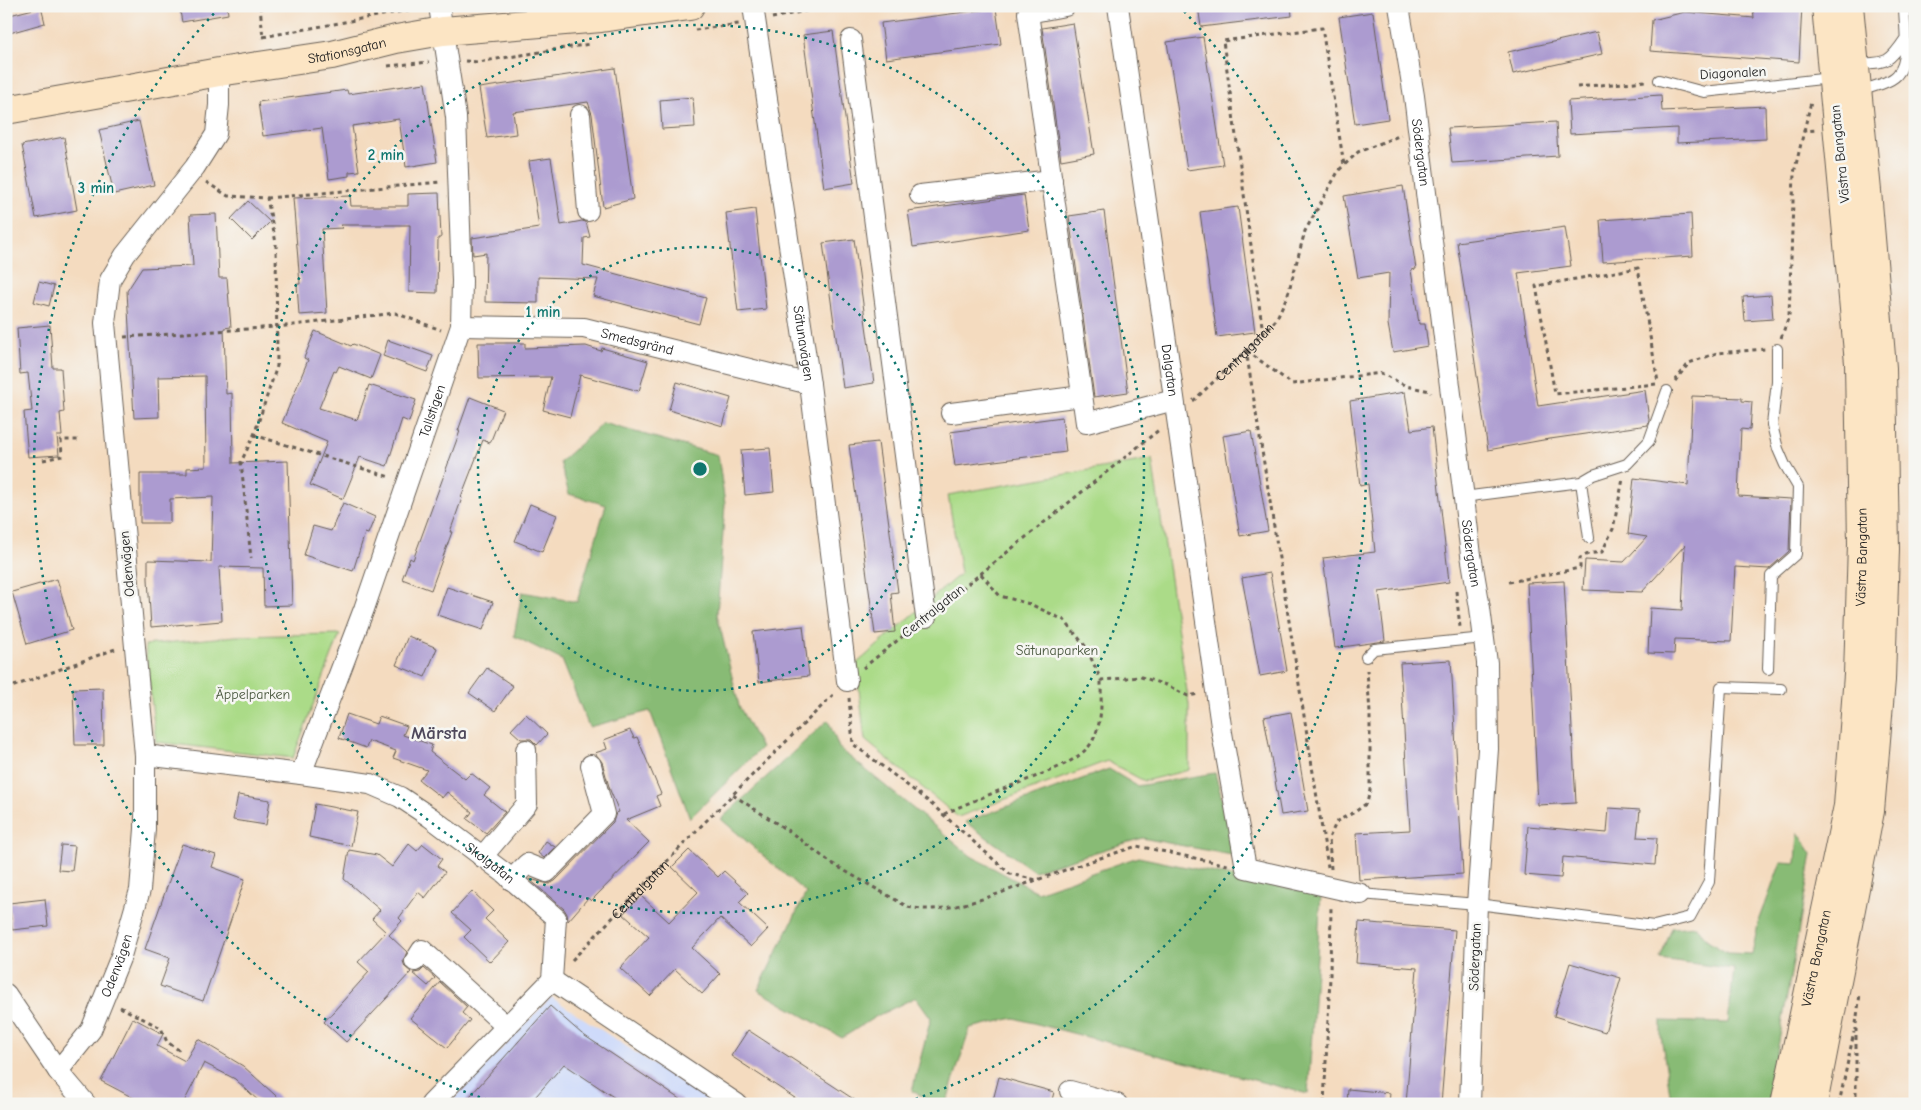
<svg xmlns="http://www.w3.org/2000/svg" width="1921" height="1110" font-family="'Comic Neue',sans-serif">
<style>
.built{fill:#cedafa}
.green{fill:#abdb88;stroke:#647c52}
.forest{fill:#88bb74;stroke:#526c48}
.building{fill:#ac9bd0}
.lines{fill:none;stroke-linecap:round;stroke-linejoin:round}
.lane-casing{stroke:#685f55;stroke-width:12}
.street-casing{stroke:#685f55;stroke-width:22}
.secondary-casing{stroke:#685f55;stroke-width:30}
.path{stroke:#685f55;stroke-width:3;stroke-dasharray:4 4;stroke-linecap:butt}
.lane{stroke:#fff;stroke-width:10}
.street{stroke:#fff;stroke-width:20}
.secondary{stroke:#fce5c4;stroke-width:28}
.ring{fill:none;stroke:#0f766e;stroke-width:2.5;stroke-dasharray:2.5 5}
.labels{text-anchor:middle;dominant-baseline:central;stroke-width:5;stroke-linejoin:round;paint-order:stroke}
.street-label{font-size:14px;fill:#1c1c1c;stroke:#f6f6f2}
.park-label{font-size:14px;fill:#47553c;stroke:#f6f6f2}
.district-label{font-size:19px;font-weight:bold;fill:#4e485b;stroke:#f6f6f2}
.centre{fill:#0f766e;stroke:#f6f6f2;stroke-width:2.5}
.ring-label{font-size:15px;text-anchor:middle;font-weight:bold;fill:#0f766e;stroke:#f6f6f2;stroke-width:5;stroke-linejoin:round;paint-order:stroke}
</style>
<rect width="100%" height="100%" fill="#f6f6f2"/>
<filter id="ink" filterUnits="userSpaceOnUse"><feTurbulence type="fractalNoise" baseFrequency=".02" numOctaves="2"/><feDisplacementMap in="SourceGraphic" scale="10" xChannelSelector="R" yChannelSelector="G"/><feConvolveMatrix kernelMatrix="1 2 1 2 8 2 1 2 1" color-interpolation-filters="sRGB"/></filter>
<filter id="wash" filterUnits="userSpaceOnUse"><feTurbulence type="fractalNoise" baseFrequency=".0096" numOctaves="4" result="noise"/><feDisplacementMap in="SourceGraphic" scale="20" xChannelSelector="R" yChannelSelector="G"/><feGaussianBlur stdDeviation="1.12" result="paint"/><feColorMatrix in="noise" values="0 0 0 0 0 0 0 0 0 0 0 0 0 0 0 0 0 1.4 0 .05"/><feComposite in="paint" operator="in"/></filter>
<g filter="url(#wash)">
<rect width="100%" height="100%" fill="#f4dbbf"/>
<path class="built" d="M551 997 714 1104H449Z"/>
<path class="green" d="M1152 459 1189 705V770L1144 781 1107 761 958 817 865 740 856 664 961 573 948 495Z
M340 634 293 758 156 742 145 645 236 636Z"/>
<path class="forest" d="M603 423 718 455 725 504 717 614 739 706 761 748 690 818 650 711 589 727 562 660 514 636 522 592 577 602 606 505 569 494 560 462Z
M828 720 839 748 971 856 1037 892 1138 857 1321 895 1308 1094 1014 1018 970 1028 946 1104H938L912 1091 931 1018 916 997 875 1017 842 1038 758 990 806 893 721 819Z
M1109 769 1137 786 1215 773 1237 856 1142 838 1034 871 965 822Z
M1798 832 1812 854 1768 1104H1670L1671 1100 1661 1036V1021L1728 1023 1734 969 1660 959 1672 928 1696 926 1709 942 1727 953 1752 954 1758 924 1781 862 1796 863Z"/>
<g id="blocks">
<path class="building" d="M179 6H227L228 14 182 22Z
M1198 6H1291L1292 16 1201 27Z
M1753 6H1802L1799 62 1650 51 1652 20 1685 12 1754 18Z
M41 7 45 23 6 34V16Z
M996 8 1001 44 886 59 881 23Z
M1373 12 1388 119 1355 124 1339 17Z
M1073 23 1094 154 1061 160 1042 28Z
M833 31 854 183 824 188 803 35Z
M1597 32 1602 54 1513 74 1508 52Z
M1203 37 1223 165 1187 170 1167 42Z
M615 68 633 199 603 207 592 114 588 102 513 112 516 134 487 138 479 88Z
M425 83 437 162 406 167 399 119 352 126 359 171 349 172V176L329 179 322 128 263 136 258 102 347 90 348 94Z
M1661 95 1662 111 1765 106 1766 139 1677 143V128L1570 134 1568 101Z
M693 97 695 127 662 129 660 100Z
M139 121 154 185 114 194 99 130Z
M1556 122 1558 156 1452 163 1448 128Z
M64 137 77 210 36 218 22 145Z
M551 158 561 225 582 221 586 222 590 237 584 238 583 265 706 298 699 324 593 296 598 279 538 277V303L485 302 486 253 473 255 472 238 539 228 529 161Z
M1403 186 1416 269 1411 270 1419 324H1425L1428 346 1393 352 1388 324 1389 273 1358 278 1344 196Z
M439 193 441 238H438L437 293 409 292 410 225H340L343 228 322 229 327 313 299 315 297 284H300L293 198 350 196 351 206H408V194Z
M1024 195 1029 230 913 247 908 211Z
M248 201 270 222 252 240 231 219Z
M1238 207 1255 332 1217 337 1200 212Z
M755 209 766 309 738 312 726 213Z
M1104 211 1128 392 1094 397 1069 216Z
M216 214 219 278H227L231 327 224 328 226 394 232 393 233 463 288 461 292 605 264 606 263 568 219 567 222 621 151 627 148 579V560L211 562 213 497 170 499V523H140V474H187V468L206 467 205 376 158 377 159 417 134 418 127 291 142 268 193 266 190 215Z
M1691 214 1693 256 1603 262 1600 220Z
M1565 227 1571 266 1518 273 1538 406 1645 390 1649 420 1648 425 1543 440 1488 450 1457 242Z
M854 239 874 383 843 388 823 243Z
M39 282 54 286 49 306 34 302Z
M1771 295 1773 319 1745 321 1743 297Z
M50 325 53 368H61L64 412 60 413 62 436H57L59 455 28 457 24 412 32 411 28 373 20 374 17 328Z
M315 331 351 346 353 344 380 355 371 379 339 366 336 372 334 371 319 408 357 420 369 385 416 400 409 422 402 419 387 466 360 457 343 499 310 485 327 442 282 423 308 360 304 358Z
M388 340 433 356 427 372 383 356Z
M478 343H525V348L586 346 601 351 602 348 648 361 639 391 580 375 570 417 543 410 551 377 479 378Z
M677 382 731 398 723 426 669 410Z
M1405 392 1411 430 1432 427 1449 582 1379 592 1385 641 1335 648 1323 558 1375 552 1368 484 1360 486 1350 401Z
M1692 396 1742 398V401L1752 402 1750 430 1741 429 1738 496 1791 499 1789 551 1769 569 1735 567 1731 641 1675 639 1674 654 1648 653 1650 608 1682 610 1685 545 1642 592 1583 590 1585 560 1624 562 1647 537 1628 534 1634 478 1688 485Z
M470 397 503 410 490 443 483 440 461 497 462 498 450 532H452L431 590 402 579 410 558 413 560 460 431H458Z
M1062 417 1066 452 955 466 950 432Z
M1251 431 1268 531 1240 536 1223 436Z
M878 442 898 592 891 593 895 632 875 634 849 445Z
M770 448 774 492 745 495 741 450Z
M343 503 375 517 368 534 365 533 353 571 304 555 313 526 331 531Z
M530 504 557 515 542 552 515 541Z
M1270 573 1287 671 1260 676 1242 578Z
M57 579 72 630 27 644 12 592Z
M1564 581 1576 803 1538 805 1527 583Z
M447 587 493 602 483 630 437 615Z
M803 626 809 676 759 682 753 632Z
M408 636 437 648 425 677 396 665Z
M1451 660 1463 874 1359 880 1356 833 1410 830 1400 663Z
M487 668 513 686 495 711 469 693Z
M103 688 104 745H75L73 689Z
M1291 712 1308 811 1281 815 1264 717Z
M347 714 376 724 379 716 407 726 403 735 432 745 430 752 465 779 471 773 490 788 484 795 505 812 486 833 467 819 472 812 447 792 442 798 419 780 427 770 393 758 396 751 369 741 366 748 339 738Z
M526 714 547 734 537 745 531 739H521L511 730Z
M630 730 634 738 637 737 661 794 656 796 660 806 626 820 649 842 591 901 588 898 568 921 567 914 564 909 529 879 549 884 555 881 613 822 616 813 619 812 610 790 602 762 595 753 607 749 604 740Z
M238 795 270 800 266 825 233 820Z
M315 804 358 812 351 846 309 837Z
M1609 808 1640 810 1637 837 1657 838 1655 865 1563 857 1561 878 1524 875 1528 826 1607 833Z
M546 841 555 847 544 858 538 853Z
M182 844 216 855 212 867 245 879 203 1001 160 986 170 958 145 949Z
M409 844 417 851 423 844 442 859 437 866 445 872 425 898 418 892 399 918 402 921 389 935 407 952 403 961 405 967 411 972 346 1042 324 1022 369 972 358 962 386 932 372 919 380 910 344 879 349 850 377 855 392 867Z
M61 845 75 846 72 871 58 870Z
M689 850 718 877 724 871 748 893 739 902 768 929 751 947 720 918 692 948 720 974 702 994 675 969 650 996 620 968 649 937 623 914 641 896 669 922 698 892 672 867Z
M472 891 493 911 485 919 509 942 490 962 464 937 471 930 452 913Z
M45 899 48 926 12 930 9 903Z
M1359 922 1455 930 1441 1104H1406L1417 968 1356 963Z
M1570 963 1621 978 1605 1032 1554 1016Z
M424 968 435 978 428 986 413 973 420 972Z
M440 982 467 1007 462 1013 470 1020 447 1048 410 1018Z
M550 1006 582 1034 687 1104H624L564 1064 529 1104H463Z
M133 1018 163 1034 157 1046 185 1061 198 1039 243 1066 285 1104H262L235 1079 204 1063 183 1104H145L101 1081Z
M748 1030 861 1104H804L731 1056Z
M999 1077 1054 1092 1051 1104H992Z
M1348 1089 1390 1093 1389 1104H1347Z"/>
</g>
</g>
<g filter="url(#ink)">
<use href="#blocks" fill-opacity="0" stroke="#685f55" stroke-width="1"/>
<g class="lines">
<g class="lane-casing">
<path id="lane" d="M1855 64C1885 62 1887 66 1905 39
M1659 80 1704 92 1831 78
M1858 91C1869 88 1890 83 1897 75 1911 60 1904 25 1904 6
M1581 482 1589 538
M1463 497 1581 482 1593 475 1627 464 1649 441 1667 391
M1366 657 1374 649 1484 638
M1768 669 1771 576 1796 554 1798 487 1785 465 1778 449 1772 425 1777 382V349
M1361 894 1477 904 1654 926 1690 917 1709 882 1721 687 1781 689"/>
</g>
<g class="street-casing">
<g id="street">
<path id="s3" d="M753 6 810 384 847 681"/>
<path d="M1065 6 1028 13 1086 423 1174 400"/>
<path id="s4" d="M1118 6 1222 733 1246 868 1361 894"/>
<path id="s5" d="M1399 6 1414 96 1471 555 1480 608 1487 663 1488 749 1477 904 1470 1104"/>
<path d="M851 40 926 617"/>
<path d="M580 115 588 211"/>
<path d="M920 195 1052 180"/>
<path id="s6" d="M461 326 584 328 810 384"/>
<path d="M951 413 1082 396"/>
<path id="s7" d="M145 755 301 774 370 784 400 797 430 817 503 872 556 918 552 980"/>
<path id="s8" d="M301 774 364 609 461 326 462 281 456 117 439 6"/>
<path d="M482 857 527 804 526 750"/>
<path d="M511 880 527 864 547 872 604 814 591 765"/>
<path d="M415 961 422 950 507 1027"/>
<path d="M552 980 737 1104"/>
<path d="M6 994 58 1071 86 1104"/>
<path id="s9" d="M58 1071 91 1030 121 956 140 890 145 829V755L105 323 110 280 125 255 195 167 216 134 219 105V72"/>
<path d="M1070 1091 1117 1104"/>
<path d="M431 1104 552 980"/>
</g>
</g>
<g class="secondary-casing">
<g id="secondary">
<path id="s10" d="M6 110 219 72 332 55 396 39 443 31 601 18 690 6"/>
<path id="s11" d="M1785 1104 1848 806 1858 675 1862 544 1859 363 1826 6"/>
<path d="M1813 1104 1870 811 1881 680 1885 549 1882 368 1867 191 1849 6"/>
</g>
</g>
<g class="path">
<path d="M260 6 263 38"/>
<path d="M772 18 829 6"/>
<path d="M695 30 739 24"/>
<path d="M263 37 420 8"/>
<path d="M465 61 478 62 590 44"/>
<path d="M388 66 429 62"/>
<path d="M1577 87 1646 81"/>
<path d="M1804 131 1811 102"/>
<path d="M206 182 228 196 267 198 276 243 277 366 254 435 241 462 251 558"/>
<path d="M267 198 441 182"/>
<path d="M1263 333 1223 41 1322 28 1344 165"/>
<path d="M124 337 277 327 395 313 441 330"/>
<path d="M1781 338 1789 316 1794 173 1804 131 1816 130"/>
<path d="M1246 350 1328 867"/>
<path d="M1247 351 1292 384 1381 373 1406 386 1430 391 1431 393"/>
<path d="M1675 381 1689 363 1717 353 1765 349"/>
<path d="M1656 384 1555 394 1536 286 1638 268 1658 382"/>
<path id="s1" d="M1193 401 1240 357 1276 320 1288 294 1305 231 1339 170 1358 152 1401 135"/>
<path d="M254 435 390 477"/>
<path d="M43 460 62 456 61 440H79"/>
<path d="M981 574 1000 596 1030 604 1064 620 1086 647 1101 680 1141 677 1166 685 1188 696 1199 694"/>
<path d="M1509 582 1580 568V558L1588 554 1602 552 1613 529 1623 479"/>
<path d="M1456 591 1460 627"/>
<path d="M943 604 1160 429"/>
<path d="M863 668 913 628"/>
<path d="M6 689 118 648"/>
<path d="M849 698 853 744 928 801 1010 874 1037 880 1085 863 1137 846 1228 865"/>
<path d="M733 795 793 834 831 863 908 907C948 916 998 893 1037 880"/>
<path d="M944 814C965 804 988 795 1011 786 1033 777 1082 763 1093 740 1103 720 1101 701 1101 680"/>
<path d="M1331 869 1329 838 1337 821 1355 812 1367 803 1370 790V713L1367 670"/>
<path id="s2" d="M572 960 700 827 834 694"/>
<path d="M120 1007 161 1028 167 1042 180 1051"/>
<path d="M1324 1104 1330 977 1331 906"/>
<path d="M1839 1104 1854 1032"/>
<path d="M1856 1104V1024L1860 994"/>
</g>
<use href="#lane" class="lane"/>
<use href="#street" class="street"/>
<use href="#secondary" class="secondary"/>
</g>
</g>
<g class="ring">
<circle cx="700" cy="469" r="222"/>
<circle cx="700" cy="469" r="444"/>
<path d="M494 1102A666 666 0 0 1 221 6M1179 6A666 666 0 0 1 906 1102"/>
</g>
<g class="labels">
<g class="street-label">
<text stroke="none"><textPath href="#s10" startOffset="346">Stationsgatan</textPath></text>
<text transform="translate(1733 73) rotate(-3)">Diagonalen</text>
<text stroke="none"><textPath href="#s5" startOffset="148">Södergatan</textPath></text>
<text transform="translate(1840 154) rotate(-96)">Västra Bangatan</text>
<text stroke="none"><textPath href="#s6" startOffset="178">Smedsgränd</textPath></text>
<text stroke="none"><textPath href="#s3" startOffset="341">Sätunavägen</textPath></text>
<text stroke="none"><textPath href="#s1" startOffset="71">Centralgatan</textPath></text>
<text stroke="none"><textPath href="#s4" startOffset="368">Dalgatan</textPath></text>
<text stroke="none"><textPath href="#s8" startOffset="386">Tallstigen</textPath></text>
<text stroke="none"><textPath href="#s5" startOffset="552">Södergatan</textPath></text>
<text stroke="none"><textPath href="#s11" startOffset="554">Västra Bangatan</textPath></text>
<text transform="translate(127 564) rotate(-95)">Odenvägen</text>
<text transform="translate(933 611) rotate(-39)">Centralgatan</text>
<text stroke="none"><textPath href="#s7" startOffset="371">Skolgatan</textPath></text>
<text stroke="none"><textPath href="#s2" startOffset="98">Centralgatan</textPath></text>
<text transform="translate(1475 957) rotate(-88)">Södergatan</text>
<text stroke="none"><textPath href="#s11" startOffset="149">Västra Bangatan</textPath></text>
<text stroke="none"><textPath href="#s9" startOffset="122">Odenvägen</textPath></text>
</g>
<g class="park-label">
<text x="1057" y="650">Sätunaparken</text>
<text x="253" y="694">Äppelparken</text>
</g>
<g class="district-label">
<text x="439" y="733">Märsta</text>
</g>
</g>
<circle cx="700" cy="469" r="8" class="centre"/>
<g class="ring-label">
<text x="386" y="160">2 min</text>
<text x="96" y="193">3 min</text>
<text x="543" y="317">1 min</text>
</g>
<rect width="1921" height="1110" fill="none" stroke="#f6f6f2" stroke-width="25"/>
</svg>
